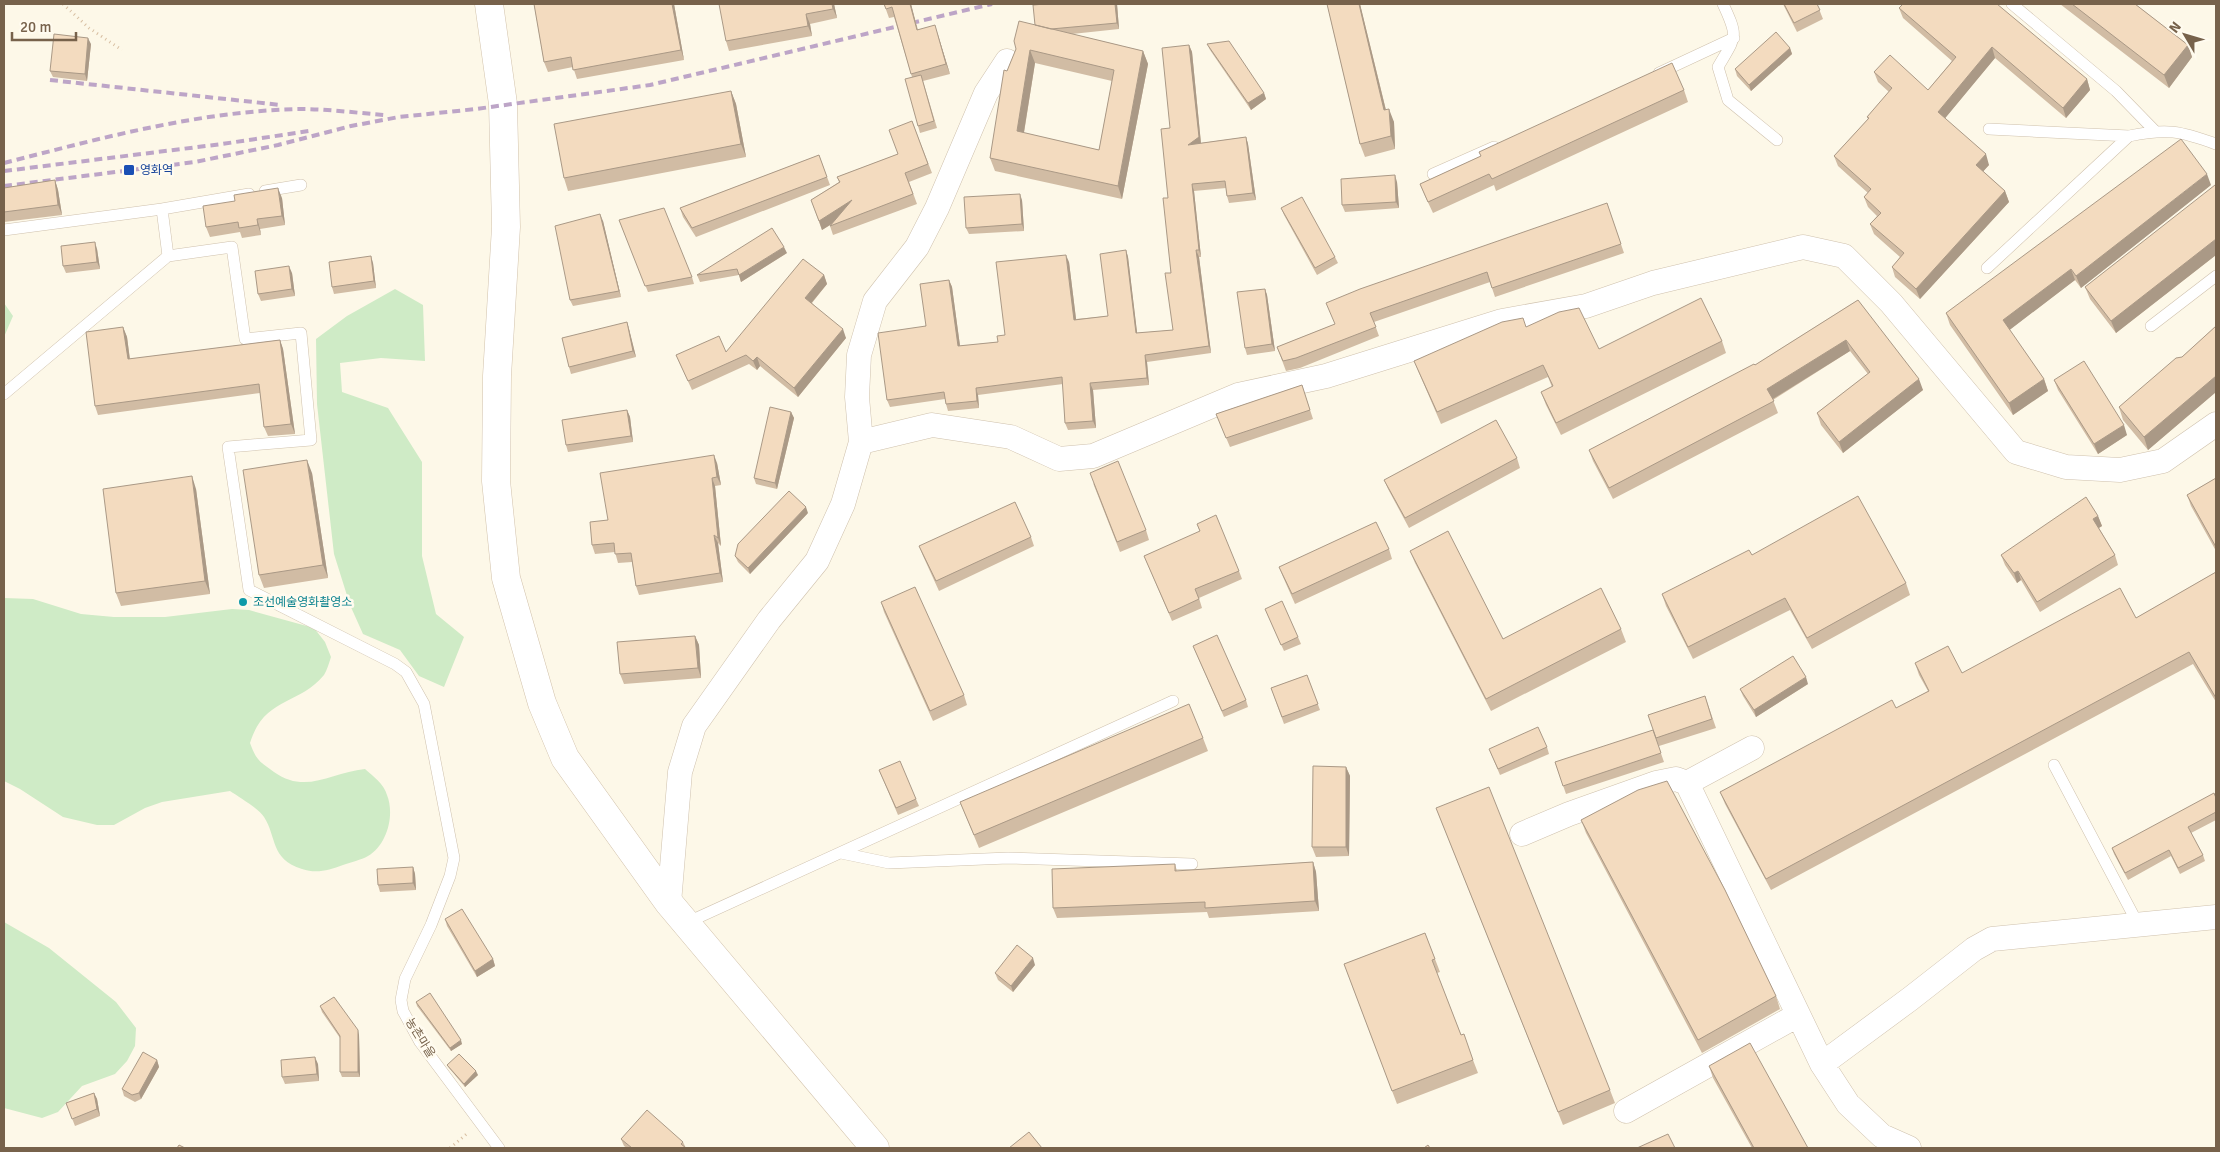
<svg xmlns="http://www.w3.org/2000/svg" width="2220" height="1152" font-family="Signika,'Noto Sans KR',sans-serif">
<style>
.green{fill:#cfebc6}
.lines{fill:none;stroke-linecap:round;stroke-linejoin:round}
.lane-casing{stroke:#cfc1ad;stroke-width:12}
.street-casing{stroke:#cfc1ad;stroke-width:25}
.secondary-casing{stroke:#d2c2ab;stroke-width:29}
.path{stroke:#d8bfa2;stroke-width:3;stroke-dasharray:1 4;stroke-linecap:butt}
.lane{stroke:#fff;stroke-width:11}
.street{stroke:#fff;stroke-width:24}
.secondary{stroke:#fff;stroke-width:28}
.rail{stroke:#bda5c7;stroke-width:4;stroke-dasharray:8 5;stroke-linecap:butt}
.wall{fill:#d1bca4;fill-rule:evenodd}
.shaded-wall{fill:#aa9986}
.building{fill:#f3dbbf;stroke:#aa9986;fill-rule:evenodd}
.transit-dot{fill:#1a4fb4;stroke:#fffbef;stroke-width:2}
.culture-dot{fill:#0f9aa8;stroke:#fffbef;stroke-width:2}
.labels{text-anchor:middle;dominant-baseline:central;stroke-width:5;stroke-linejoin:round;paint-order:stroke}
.transit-label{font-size:12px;fill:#164399;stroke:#fffbef;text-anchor:start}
.culture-label{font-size:12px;fill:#0d838f;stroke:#fffbef;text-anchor:start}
.street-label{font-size:12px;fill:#77624b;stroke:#fffbef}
</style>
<rect width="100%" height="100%" fill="#fdf8e8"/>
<path class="green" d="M395 289 423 305 425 361 381 358 340 363 342 392 388 408 422 462V556L436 614 464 637 444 687 419 676 400 650 363 634 350 605 334 554 317 404 316 339 347 316Z
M4 303 13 316 4 337Z
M4 598 33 599 81 614 114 617H165L232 609 249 610 314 628 325 642 331 657C329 663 327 670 324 675 298 706 264 697 250 743 256 760 260 762 274 772 306 795 332 772 365 769 373 776 384 784 387 795 395 815 387 845 368 856 361 860 351 862 343 865 329 870 317 874 302 869 270 859 277 837 264 817 259 809 239 797 230 791L162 802 145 808 114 825H97L63 817 20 789 4 781Z
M4 922 49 948 116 1002 136 1028 135 1046 127 1061 115 1074 82 1086 58 1112 42 1118 4 1108Z"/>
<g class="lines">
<g class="lane-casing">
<path id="lane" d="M1723 4C1739 38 1736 36 1718 67L1728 100 1777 140
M2012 4 2116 91 2155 131
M1659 73 1734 38
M1989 129 2129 136
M1433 174 1494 147
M265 191 301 185
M162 209 168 256
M4 230 162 209 249 194
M1987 268 2129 136C2167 128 2180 131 2216 144
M2151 326 2216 276
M4 394 168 256 232 247 245 339 301 333 311 440 228 447 249 590 395 664 406 672 424 704 454 858 450 876 431 925 405 979 401 1000 403 1011 420 1042 499 1148
M2054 765 2138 924
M841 853 889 863 1008 858 1192 864
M686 923 1173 701"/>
</g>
<g class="street-casing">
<path id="street" d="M861 442 857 397 859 355 875 301 917 247 937 208 986 93 1007 61
M1687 783 1752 748
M1522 834 1569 814 1656 783 1676 779 1687 783 1822 1064 1848 1104 1882 1136 1909 1148
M669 903 680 772 694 726 769 620 817 561 843 504 861 442 932 425 1011 437 1059 459 1093 456 1238 395 1326 376 1502 321 1586 306 1653 283 1803 247 1844 256 1891 303 2016 452 2066 467 2120 470 2163 461 2216 424
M1822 1064 1910 999 1974 949 1992 939 2216 917
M1626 1111 1798 1015"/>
</g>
<g class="secondary-casing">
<path id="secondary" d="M489 4 503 104 506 227 497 376 496 481 506 578 542 703 565 758 669 903 875 1148"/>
</g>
<path class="path" d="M63 4 89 28 122 50
M450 1148 469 1132"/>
<use href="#lane" class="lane"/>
<use href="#street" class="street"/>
<use href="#secondary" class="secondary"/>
<path class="rail" d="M50 80 281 105
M4 163C102 138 199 111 301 109 329 109 357 113 384 115
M4 171 222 144 309 131
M4 186 195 162 278 145 351 126 399 117 476 109 650 85 992 4"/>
</g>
<path class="wall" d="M534 4H674L684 60 577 79 573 67 548 72 544 62Z
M834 4 837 18 810 24 812 36 729 51 726 41Z
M884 4H911L918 30 938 35 950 74 923 81 937 128 920 133 918 126 912 77 894 17 889 18Z
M1117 4 1119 29 1072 34 1143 51 1148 64 1122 199 995 171 990 158 1007 71 1016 49 1035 25ZM1035 63 1112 81 1099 150 1024 133Z
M1327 4H1360L1386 110 1394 122 1395 149 1365 157 1360 144Z
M1783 4H1817L1823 19 1797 32Z
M2060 4H2135L2188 45 2192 57 2169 88Z
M1899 8 2087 79 2090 90 2066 118 1995 58 1945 118 1989 165 1983 171 2005 191 2009 202 1920 299 1895 277 1892 267 1900 257 1874 234 1870 224 1877 216 1868 207 1864 197 1868 193 1838 166 1834 156 1868 119 1867 117 1889 92 1878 82 1874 72 1928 90 1952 61 1903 18Z
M91 44 87 81 53 77 50 71Z
M1207 44 1264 93 1266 99 1251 110 1210 50Z
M1189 45 1192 52 1201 143 1246 137 1248 144 1256 200 1229 203 1227 196 1226 188 1194 191 1201 257H1199L1211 353 1147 362 1149 385 1093 390 1096 428 1068 430 1065 423 1063 384 978 395 979 408 948 411 946 404 945 399 890 407 887 400 949 280 952 287 960 346 998 342 1005 335 1069 262 1076 319 1108 316 1126 250 1128 257 1137 333 1173 330 1168 198 1170 128Z
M1790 48 1792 54 1751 91 1737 76 1735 69Z
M1684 90 1688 102 1496 191 1494 185 1433 213 1425 196 1420 184 1481 156 1479 152Z
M731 91 736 104 746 157 568 191 564 178Z
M912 121 932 173 909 182 917 204 833 235 830 226 832 224 822 230 811 200 839 182 837 177 898 154Z
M819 155 830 185 696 237 683 217 680 208Z
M55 180 58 190 62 215 4 222V188Z
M1397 182 1399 208 1345 212 1342 205Z
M2211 185 2081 288 2075 280 2009 330 2044 379 2048 391 2013 415 1950 325 1946 313Z
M2216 186V255L2116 333 2090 299 2085 287Z
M282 198 285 225 260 229 261 235 242 238 240 232 210 237 206 227Z
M1022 200 1024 231 969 234 966 228Z
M1607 203 1624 253 1495 297 1490 282 1374 322 1379 336 1300 368 1286 371 1277 347 1335 324Z
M1281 208 1335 257 1338 263 1317 275 1284 215Z
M619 220 692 277 694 284 648 292Z
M603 221 621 297 573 306 570 300Z
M97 249 100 269 66 273 63 266Z
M787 253 741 282 739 275 700 282 697 275Z
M373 263 376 288 334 294 332 287Z
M292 273 295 296 261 301 258 294Z
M824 275 827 284 812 303 846 338 798 397 760 366 757 370 749 364 692 390 676 355 726 352Z
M1265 289 1267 295 1275 351 1247 355 1245 348Z
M1858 300 1923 390 1843 453 1821 425 1817 413 1868 374 1850 351 1773 400 1778 413 1613 499 1593 461 1589 450 1755 365Z
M627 322 629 329 636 357 571 374 569 367Z
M2216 326V392L2148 450 2123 420 2119 407 2182 357Z
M123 327 127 337 130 359 280 340 283 349 295 434 268 436 264 427 260 393 98 415 95 406Z
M1526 327 1599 349 1722 341 1726 353 1561 435 1546 405 1541 392 1552 387 1548 377 1441 424 1419 373 1414 361Z
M2054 380 2127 435 2098 454 2058 390Z
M1302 385 1313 419 1230 447 1216 414Z
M627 410 630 417 633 442 568 452 566 445Z
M791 412 794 418 777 489 756 484 754 478Z
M1517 458 1520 468 1409 528 1388 489 1384 480Z
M717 463 721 485 715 486 721 546 718 543 723 582 639 595 636 586 632 562 618 563 615 552 595 554 592 545Z
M312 473 328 578 264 588 259 575Z
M2216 478V551L2191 506 2187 495Z
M1093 483 1146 530 1149 540 1120 552Z
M196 489 210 594 121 606 116 593Z
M808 513 750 574 738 562 735 556Z
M2098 516 2102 526 2099 528 2115 555 2118 565 2040 612 2021 580 2017 583 2005 565 2001 555Z
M1197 524 1239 571 1242 579 1199 598 1202 608 1172 621 1144 556 1200 532Z
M1031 537 1034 546 939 591 923 556 919 546Z
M1389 549 1392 559 1295 604 1283 577 1279 567Z
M1410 551 1503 639 1621 629 1626 642 1491 711 1415 563Z
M1752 555 1906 583 1910 595 1812 649 1790 610 1693 659 1666 606 1662 594Z
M2216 572V702L2193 664 1771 890 1725 804 1720 792 1896 708 1928 691 1919 675 1915 663 1962 673 2136 618Z
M881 602 964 695 967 705 933 721 884 612Z
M1265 609 1298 637 1301 644 1284 651Z
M695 636 699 645 701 678 624 684 620 674Z
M1193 646 1246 700 1248 707 1224 717Z
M1307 675 1320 710 1284 724 1271 688Z
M1808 684 1756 717 1743 696 1740 689Z
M1705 696 1716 728 1659 746 1657 742 1664 762 1566 794 1555 762 1655 736Z
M1203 738 1208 751 979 848 960 802Z
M1547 747 1549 754 1500 775 1489 749Z
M1346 767 1350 776 1349 856 1316 857 1312 847Z
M879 770 916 799 919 806 898 815Z
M2216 798V820L2191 833 2203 855 2205 861 2180 874 2171 856 2128 880 2114 854 2112 848Z
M1436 808 1610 1090 1615 1103 1563 1125Z
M1581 820 1776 996 1780 1009 1702 1053 1586 833Z
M1313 862 1316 872 1319 911 1209 918 1207 912 1057 918 1053 908 1175 864 1177 871Z
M413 867 415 874 416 890 380 892 378 885Z
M445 919 493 959 495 966 477 977 447 926Z
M1425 933 1440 972 1437 973 1461 1035 1473 1060 1478 1073 1397 1104 1344 964Z
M1035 965 1013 992 998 980 995 973Z
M416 1002 462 1044 451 1051 417 1006Z
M320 1006 359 1035 360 1077H342L340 1072V1038L322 1012Z
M157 1060 159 1067 141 1099 135 1102 124 1096 122 1089Z
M318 1064 319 1081 285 1084 282 1077Z
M447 1065 478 1075 465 1087 449 1068Z
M1709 1066 1808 1148H1752L1713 1078Z
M94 1093 97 1099 100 1116 75 1126 66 1103Z
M621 1139 683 1142 686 1148H627L624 1146Z"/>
<path class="shaded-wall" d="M672 4H674L684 60 681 50Z
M832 4H834L837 18 833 9Z
M910 4H911L920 40 917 30Z
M1115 4H1117L1119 29 1117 23Z
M1359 4H1360L1389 123 1384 110Z
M806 14 810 24 812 36 808 26Z
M935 25 938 35 950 74 946 64Z
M88 38 91 44 87 81 85 74Z
M1189 45 1192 52 1201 144 1188 145Z
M2188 45 2192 57 2169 88 2164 75Z
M1992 47 1995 58 1942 122 1938 112Z
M1790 48 1792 54 1751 91 1749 85Z
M1030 50 1035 63 1022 144 1017 131Z
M1143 51 1148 64 1122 199 1118 186Z
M2087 79 2090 90 2066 118 2063 108Z
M731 91 736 104 746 157 741 144Z
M1264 93 1266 99 1251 110 1248 103Z
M1389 109 1394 122 1395 149 1391 136Z
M1246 137 1248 144 1256 200 1253 193Z
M1986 154 1989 165 1980 175 1976 165Z
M2207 174 2211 185 2081 288 2076 276Z
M1395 175 1397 182 1399 208 1396 202Z
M55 180 58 190 62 215 58 205Z
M1192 184 1194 191 1201 257 1199 250Z
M278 188 282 198 285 225 282 216Z
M2005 191 2009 202 1920 299 1916 289Z
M1020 194 1022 200 1024 231 1022 224Z
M852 200 855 209 822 230 819 221Z
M600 214 603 221 621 297 619 291Z
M257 219 260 229 261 235 258 225Z
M2216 239V255L2116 333 2111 321Z
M95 242 97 249 100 269 97 262Z
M784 247 787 253 741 282 739 275Z
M1126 250 1128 257 1138 340 1136 333Z
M1196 250 1199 257 1211 353 1209 346Z
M1066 255 1069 262 1077 327 1074 320Z
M371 256 373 263 376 288 374 281Z
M289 266 292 273 295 296 292 289Z
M2071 269 2075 280 2007 332 2003 320Z
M824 275 827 284 808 307 805 298Z
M949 280 952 287 961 353 958 346Z
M1265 289 1267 295 1275 351 1272 344Z
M627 322 629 329 636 357 633 351Z
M123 327 127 337 131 369 128 359Z
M843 329 846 338 798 397 794 388Z
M280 340 283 349 295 434 291 424Z
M1846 340 1850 351 1771 400 1767 389Z
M1145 355 1147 362 1149 385 1147 378Z
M757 357 760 366 757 370 753 361Z
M2216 376V392L2148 450 2144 437Z
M1919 379 1923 390 1843 453 1839 442Z
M2044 379 2048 391 2013 415 2009 403Z
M1090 383 1093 390 1096 428 1093 421Z
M976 388 978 395 979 408 977 401Z
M627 410 630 417 633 442 631 436Z
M791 412 794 418 777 489 775 483Z
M2124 425 2127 435 2098 454 2094 444Z
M714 455 717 463 721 485 717 477Z
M307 460 312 473 328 578 323 565Z
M192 476 196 489 210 594 205 581Z
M712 478 715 486 721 546 718 538Z
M806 507 808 513 750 574 748 568Z
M2098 516 2102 526 2097 529 2093 519Z
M714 535 718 543 723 582 720 573Z
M2018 571 2021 580 2017 583 2014 573Z
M695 636 699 645 701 678 698 668Z
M1806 677 1808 684 1756 717 1754 710Z
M1346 767 1350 776 1349 856 1346 847Z
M1313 862 1316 872 1319 911 1315 901Z
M413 867 415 874 416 890 413 883Z
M1033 958 1035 965 1013 992 1011 986Z
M493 959 495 966 477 977 475 971Z
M358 1030 359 1035 360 1077 358 1072Z
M461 1040 462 1044 451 1051 450 1048Z
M315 1057 318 1064 319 1081 317 1074Z
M157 1060 159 1067 141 1099 139 1093Z
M476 1071 478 1075 465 1087 464 1084Z
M94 1093 97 1099 100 1116 97 1109Z"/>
<path class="building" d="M534 4H672L681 50 573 70 571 57 544 62Z
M719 4H832L833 9 806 14 808 26 726 41Z
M884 4H910L917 30 935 25 946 64 911 74 892 7 886 9Z
M1045 4H1115L1117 23 1051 29 1035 25 1033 5Z
M1327 4H1359L1384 110 1389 109 1391 136 1360 144Z
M1784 4H1817L1820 10 1794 23Z
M1903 4H1997L2087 79 2063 108 1992 47 1938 112 1986 154 1976 165 2005 191 1916 289 1892 267 1904 253 1870 224 1881 213 1864 197 1871 189 1834 156 1869 118 1867 117 1892 88 1874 72 1890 55 1928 90 1956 57 1899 8Z
M2072 4H2135L2188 45 2164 75Z
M1019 21 1143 51 1118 186 990 158 1004 70 1007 71 1016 49 1014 41ZM1030 50 1114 70 1099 150 1017 131Z
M1776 32 1790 48 1749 85 1735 69Z
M54 34 88 38 85 74 50 71Z
M1229 41 1264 93 1248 103 1207 44Z
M1189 45 1199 137 1188 145 1246 137 1253 193 1227 196 1225 181 1192 184 1199 250H1196L1209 346 1145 355 1147 378 1090 383 1093 421 1065 423 1062 377 976 388 977 401 946 404 944 392 887 400 878 333 926 326 920 284 949 280 958 346 998 342 997 336 1005 335 996 262 1066 255 1074 320 1108 316 1100 254 1126 250 1136 333 1173 330 1165 273H1171L1163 198H1168L1161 129 1170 128 1162 48Z
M1672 63 1684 90 1492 179 1489 174 1428 202 1420 184 1481 156 1479 152Z
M921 75 934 121 918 126 905 79Z
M731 91 741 144 564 178 554 124Z
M912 121 928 164 905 173 913 194 830 226 852 200 819 221 811 200 840 182 837 177 898 154 889 130Z
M2181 139 2207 174 2076 276 2071 269 2003 320 2044 379 2009 403 1946 313Z
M819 155 827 177 692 228 680 208Z
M1395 175 1396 202 1342 205 1341 179Z
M55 180 58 205 4 212V188Z
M2215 185 2216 186V239L2111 321 2085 287Z
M278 188 282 216 257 219 258 225 239 228 238 222 206 227 203 206 235 201 234 195Z
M1020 194 1022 224 966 228 964 197Z
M1302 197 1335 257 1315 268 1281 208Z
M1607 203 1621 244 1492 288 1487 272 1370 313 1376 327 1296 358 1283 361 1277 347 1335 324 1326 303 1360 289Z
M664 208 692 277 645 286 619 220Z
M600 214 619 291 570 300 555 226Z
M772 228 784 247 739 275 737 269 697 275Z
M95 242 97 262 63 266 61 246Z
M371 256 374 281 332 287 329 262Z
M803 259 824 275 805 298 843 329 794 388 757 357 753 361 746 355 688 381 676 355 719 336 726 352Z
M289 266 292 289 258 294 255 271Z
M1265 289 1272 344 1245 348 1237 292Z
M1701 298 1722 341 1556 423 1541 392 1553 386 1543 365 1437 412 1414 361 1502 322 1523 318 1526 327 1559 312 1579 308 1599 349Z
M1858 300 1919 379 1839 442 1817 413 1870 372 1846 340 1767 389 1774 401 1609 488 1589 450 1754 364 1755 365Z
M627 322 633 351 569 367 562 338Z
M2216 326V376L2144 437 2119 407 2176 358 2182 357Z
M123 327 128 359 280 340 291 424 264 427 259 384 95 406 86 332Z
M2084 361 2124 425 2094 444 2054 380Z
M1302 385 1310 410 1226 438 1216 414Z
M770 407 791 412 775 483 754 478Z
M627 410 631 436 566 445 562 420Z
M1496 420 1517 458 1405 518 1384 480Z
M714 455 717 477 712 478 718 538 714 535 720 573 636 586 631 553 615 554 614 543 592 545 590 522 608 520 600 473Z
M307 460 323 565 259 575 243 470Z
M1118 461 1146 530 1117 542 1090 473Z
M192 476 205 581 116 593 103 489Z
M2216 478V547L2187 495Z
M789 491 806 507 748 568 735 556 738 544Z
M1858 496 1906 583 1807 638 1785 598 1688 647 1662 594 1749 550 1752 555Z
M2086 497 2098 516 2093 519 2115 555 2037 602 2018 571 2014 573 2001 555Z
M1015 502 1031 537 936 581 919 546Z
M1216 515 1239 571 1195 589 1199 599 1169 613 1144 556 1200 531 1197 524Z
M1376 522 1389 549 1292 594 1279 567Z
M1448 531 1503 639 1601 588 1621 629 1486 699 1410 551Z
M2216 572V698L2189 652 1766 879 1720 792 1892 700 1896 708 1929 691 1915 663 1948 646 1962 673 2120 588 2136 618Z
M915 587 964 695 930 711 881 602Z
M1282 601 1298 637 1281 645 1265 609Z
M1217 635 1246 700 1222 711 1193 646Z
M695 636 698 668 620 674 617 642Z
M1793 656 1806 677 1754 710 1740 689Z
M1307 675 1318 704 1282 717 1271 688Z
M1705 696 1712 719 1656 738 1648 715Z
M1189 704 1203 738 974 835 960 802Z
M1538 727 1547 747 1498 769 1489 749Z
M1653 730 1661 753 1563 786 1555 762Z
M900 761 916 799 896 808 879 770Z
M1313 766 1346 767V847H1312Z
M1667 781 1725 890 1776 996 1698 1040 1581 820 1638 790Z
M1489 787 1610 1090 1558 1112 1436 808Z
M2214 793 2216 798V812L2188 827 2203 855 2178 868 2169 850 2125 873 2112 848Z
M1313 862 1315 901 1205 908V902L1053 908 1052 869 1175 864V871Z
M413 867V883L378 885 377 869Z
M462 909 493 959 475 971 445 919Z
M1425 933 1435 959 1432 960 1461 1035 1464 1034 1473 1060 1392 1091 1344 964Z
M1017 945 1033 958 1011 986 995 973Z
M430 993 461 1040 450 1048 416 1002Z
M334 997 358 1030V1072H340V1036L320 1006Z
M1750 1043 1808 1148H1754L1709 1066Z
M143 1052 157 1060 139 1093 132 1095 122 1089Z
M459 1054 476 1071 464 1084 447 1065Z
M315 1057 317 1074 282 1077 281 1060Z
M94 1093 97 1109 72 1119 66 1103Z
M647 1110 683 1142 681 1144 686 1148H632L621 1139Z
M1029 1132 1042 1148H1009Z
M1668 1134 1675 1148H1637Z
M179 1145 185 1148H177Z
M1428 1145 1430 1148H1424Z"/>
<rect class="transit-dot" x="123" y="164" width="12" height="12" rx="2.5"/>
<circle class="culture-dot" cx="243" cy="602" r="5"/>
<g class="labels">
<g class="transit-label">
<text x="140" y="170">영화역</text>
</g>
<g class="culture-label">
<text x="253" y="602">조선예술영화촬영소</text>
</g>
<g class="street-label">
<text transform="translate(420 1038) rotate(58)">농촌마을</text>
</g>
</g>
<rect width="2220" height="1152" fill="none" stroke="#77624b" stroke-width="10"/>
<g transform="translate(2185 35) rotate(308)" stroke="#fffbef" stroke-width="4" paint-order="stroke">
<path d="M0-4L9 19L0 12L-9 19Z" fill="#77624b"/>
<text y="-8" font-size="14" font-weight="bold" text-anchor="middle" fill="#77624b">N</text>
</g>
<path d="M12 32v8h64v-8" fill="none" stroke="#77624b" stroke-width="2.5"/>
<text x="20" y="32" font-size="15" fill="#77624b" stroke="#fffbef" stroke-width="4" paint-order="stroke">20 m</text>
</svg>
